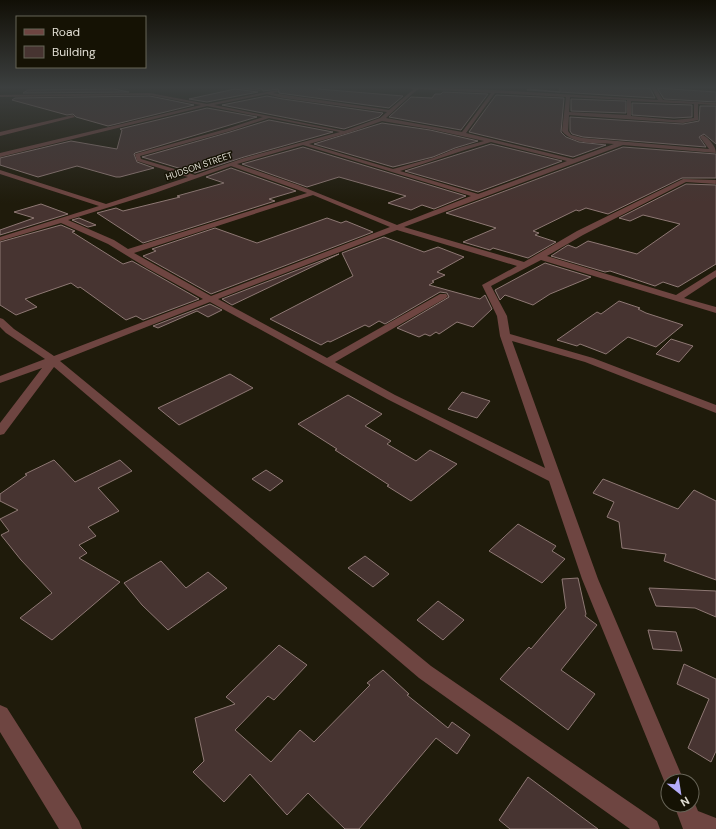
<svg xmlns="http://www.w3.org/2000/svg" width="716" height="829" font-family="'DM Sans',sans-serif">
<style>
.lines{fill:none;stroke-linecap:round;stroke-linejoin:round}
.stream{fill:#000726;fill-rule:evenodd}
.building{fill:#473431;stroke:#8e7874}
.minor{fill:#6e4541;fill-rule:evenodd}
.labels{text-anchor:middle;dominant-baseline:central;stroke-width:3;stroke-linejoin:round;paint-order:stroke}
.far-street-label{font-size:9px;fill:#e1ded4;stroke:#151204}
</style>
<rect width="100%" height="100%" fill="#1f1b0b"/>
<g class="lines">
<path class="stream" d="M68 87H115L114 88Z"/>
</g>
<path class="building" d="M253 87H322L318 89 403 96 389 108 279 93 278 89 263 91 262 89Z
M562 87 650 88 655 98 527 90 529 89 560 92V88Z
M657 88 716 92V102L664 99Z
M114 89 129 92 23 93 28 90Z
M235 89 258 92 207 102 189 99Z
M443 92 488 94 461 130 389 117 411 97 432 98 435 94H441Z
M496 95 564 98 561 132 566 137 579 142 606 145 573 157 469 132Z
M150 96 194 105 108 126 76 117 73 114 67 115 12 100 15 98Z
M267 96 283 99 383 113 379 117 344 129 222 105Z
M571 99 626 101V113L571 111Z
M632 103 692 105V117L674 118 632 115Z
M700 106H716V144L704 134 699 137 706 147 583 137 572 134 570 131V117L683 124 699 121Z
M207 108 257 117 135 153 134 154 137 162 154 168 120 177H116L77 166 38 177 0 165V158L71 141 117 149 122 130 120 129Z
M269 120 333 132 244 157 195 173 142 157 230 132Z
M382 123 430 130 478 141 455 148 433 157 393 167 314 144Z
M491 144 562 161 478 192 405 171Z
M303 147 466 196 434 209 422 205 411 210 388 203 406 196 339 177 307 187 242 164Z
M623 147 716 154V178H682L608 214 586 208 579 211 576 210 533 231 539 233 535 235 556 242 528 258 493 248 490 250 463 242 496 228 446 213Z
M231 168 296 191 269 199 275 201 143 243 97 213 116 208 123 211 180 197 177 196 224 183 206 177Z
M686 184 716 185V264L678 287 663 282 655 286 610 271 605 272 551 256 568 245 576 248 588 241 637 254 680 224 643 215 630 221 619 218Z
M41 204 68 214 0 235V230L34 218 14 212Z
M79 218 96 225 88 227 72 220Z
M327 218 341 223 346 221 373 232 211 294 143 256 156 251 152 249 215 228 257 243Z
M61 225 75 231 72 232 123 264 132 261 199 299 143 320 136 316 126 320 80 287 78 288 71 283 25 299 37 307 16 315 0 305V242Z
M384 237 424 252 438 247 464 257 437 272 445 275 432 281 434 282 429 285 480 299 485 295 492 309 473 327 457 322 439 334 436 332 430 336 425 334 419 337 397 328 449 297 447 293 440 292 385 324 379 321 369 327 365 325 330 342 328 341 321 345 270 319 353 276 342 253Z
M339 254 232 305 222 299Z
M545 263 591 277 550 294 533 305 505 295 500 300 495 290Z
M619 301 640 308 638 309 646 313 683 325 656 347 628 337 606 354 580 344 577 346 557 340 597 312 601 314Z
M210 304 222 310 208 317 197 311 158 328 153 326Z
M671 339 693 346 679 362 656 354Z
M230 374 253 388 179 425 158 408Z
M462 392 490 401 477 418 448 409Z
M348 395 382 414 365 426 391 441 387 444 416 461 430 450 457 464 411 501 387 486 389 485 335 450 337 449 298 424Z
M54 460 75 482 120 460 132 471 98 488 119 511 88 527 96 536 79 545 87 553 79 558 120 582 52 640 20 618 52 593 21 560 1 535 9 531 0 519 18 510 0 501V494L27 475 25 474Z
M266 470 283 481 270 491 252 479Z
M603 479 678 509 694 490 716 501V580L664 561 666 554 622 548 619 522 607 517 614 502 593 493Z
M518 524 556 546 552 551 565 559 542 583 489 551Z
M365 556 389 574 373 587 348 568Z
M161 561 186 588 208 572 227 588 168 630 142 605 124 583Z
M578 578 586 614 585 616 597 625 561 670 595 694 568 730 500 679 529 647 531 649 566 608 562 579Z
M649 588 716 591V617L695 608 656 606Z
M438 601 464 620 443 640 417 620Z
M648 630 676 632 682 651 653 649Z
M279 645 307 665 274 700 268 696 235 730 271 762 300 730 314 742 370 685 367 683 383 670 409 694 407 695 448 728 452 722 470 735 457 754 436 738 359 829H345L308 793 287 815 250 774 224 802 193 772 204 761 195 718 235 704 226 697Z
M684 664 716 679V751L711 762 688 748 709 699 677 684Z
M528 777 598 829H510L499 820Z"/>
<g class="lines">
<path class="minor" d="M229 87H244L262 90 260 91Z
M401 87 495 90 658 100 651 87H655L663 100 716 103V105L698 104V120L683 123 569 115 568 131 571 135 583 138 709 149 700 137 703 135C709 138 716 147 716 153L623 145 404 227 524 262 577 231 683 179 716 180V184L686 182 583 235 547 256 676 295 716 270V277L684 298 716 307V313L541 260 491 286 507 316 510 334 593 358 716 405V413L585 362 512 341 598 579 684 781H668V789L667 788 582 579 549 481 387 399 210 302 60 361 431 666 657 821 660 829H630L419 678 54 367 4 434 0 435V423L42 368 0 383V376L45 359 6 333 0 327V318L3 319 14 329 54 356 203 299 147 268 108 244 61 223 0 241V237L99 206 0 174V170L106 204 188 177 137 161 135 154 226 129 263 117 207 106 0 157V153L201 105 150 95 0 97V95L150 93 207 104 277 90 278 92 272 93 389 110 414 89ZM419 89 491 93 462 132 386 118 412 94ZM495 93 566 97 562 131C573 145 598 143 614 144L573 159 466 133ZM267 94 283 98 387 112 380 118 344 131 214 105ZM570 97 627 100V115L569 112ZM631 101 694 104V118L674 120 631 116ZM269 118 340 132 244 158 195 175 141 159 140 156 230 131ZM382 121 430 129 484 141 455 149 433 158 393 169 309 144 348 133ZM491 142 567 161 478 194 400 171C430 162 460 151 491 142ZM303 145 471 196 397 225 298 185 237 164ZM231 166 307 193 128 249 114 240 68 220 155 193ZM313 195 390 227 211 296 134 253ZM397 230 517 266 482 285 497 316 500 336 545 468 395 395 335 362 446 298 448 296 446 294H440L327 358 218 299Z
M73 115 75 117 0 136V132Z
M0 705 7 708 79 821 82 829H59L0 732Z
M692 797 698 811 716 818V829H683L674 805H692Z"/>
</g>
<linearGradient id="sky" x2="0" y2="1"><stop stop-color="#110f06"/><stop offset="0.43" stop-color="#3c3f3f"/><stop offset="1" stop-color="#3c3f3f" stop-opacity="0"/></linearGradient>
<rect width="716" height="203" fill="url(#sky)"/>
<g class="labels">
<g class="far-street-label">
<text transform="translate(199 166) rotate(-19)">HUDSON STREET</text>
</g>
</g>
<rect x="16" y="16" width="130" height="52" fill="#151204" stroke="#676457"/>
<rect x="24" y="29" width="20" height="6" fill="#6e4541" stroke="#676457"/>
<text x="52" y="36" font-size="12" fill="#e1ded4">Road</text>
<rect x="24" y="46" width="20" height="12" fill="#473431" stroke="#676457"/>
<text x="52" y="56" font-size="12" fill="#e1ded4">Building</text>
<g transform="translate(680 793) rotate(150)"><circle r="19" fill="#151204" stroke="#676457"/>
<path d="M0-3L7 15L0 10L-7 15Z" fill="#b4acf9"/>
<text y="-6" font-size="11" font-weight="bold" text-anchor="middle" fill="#e1ded4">N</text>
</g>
</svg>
